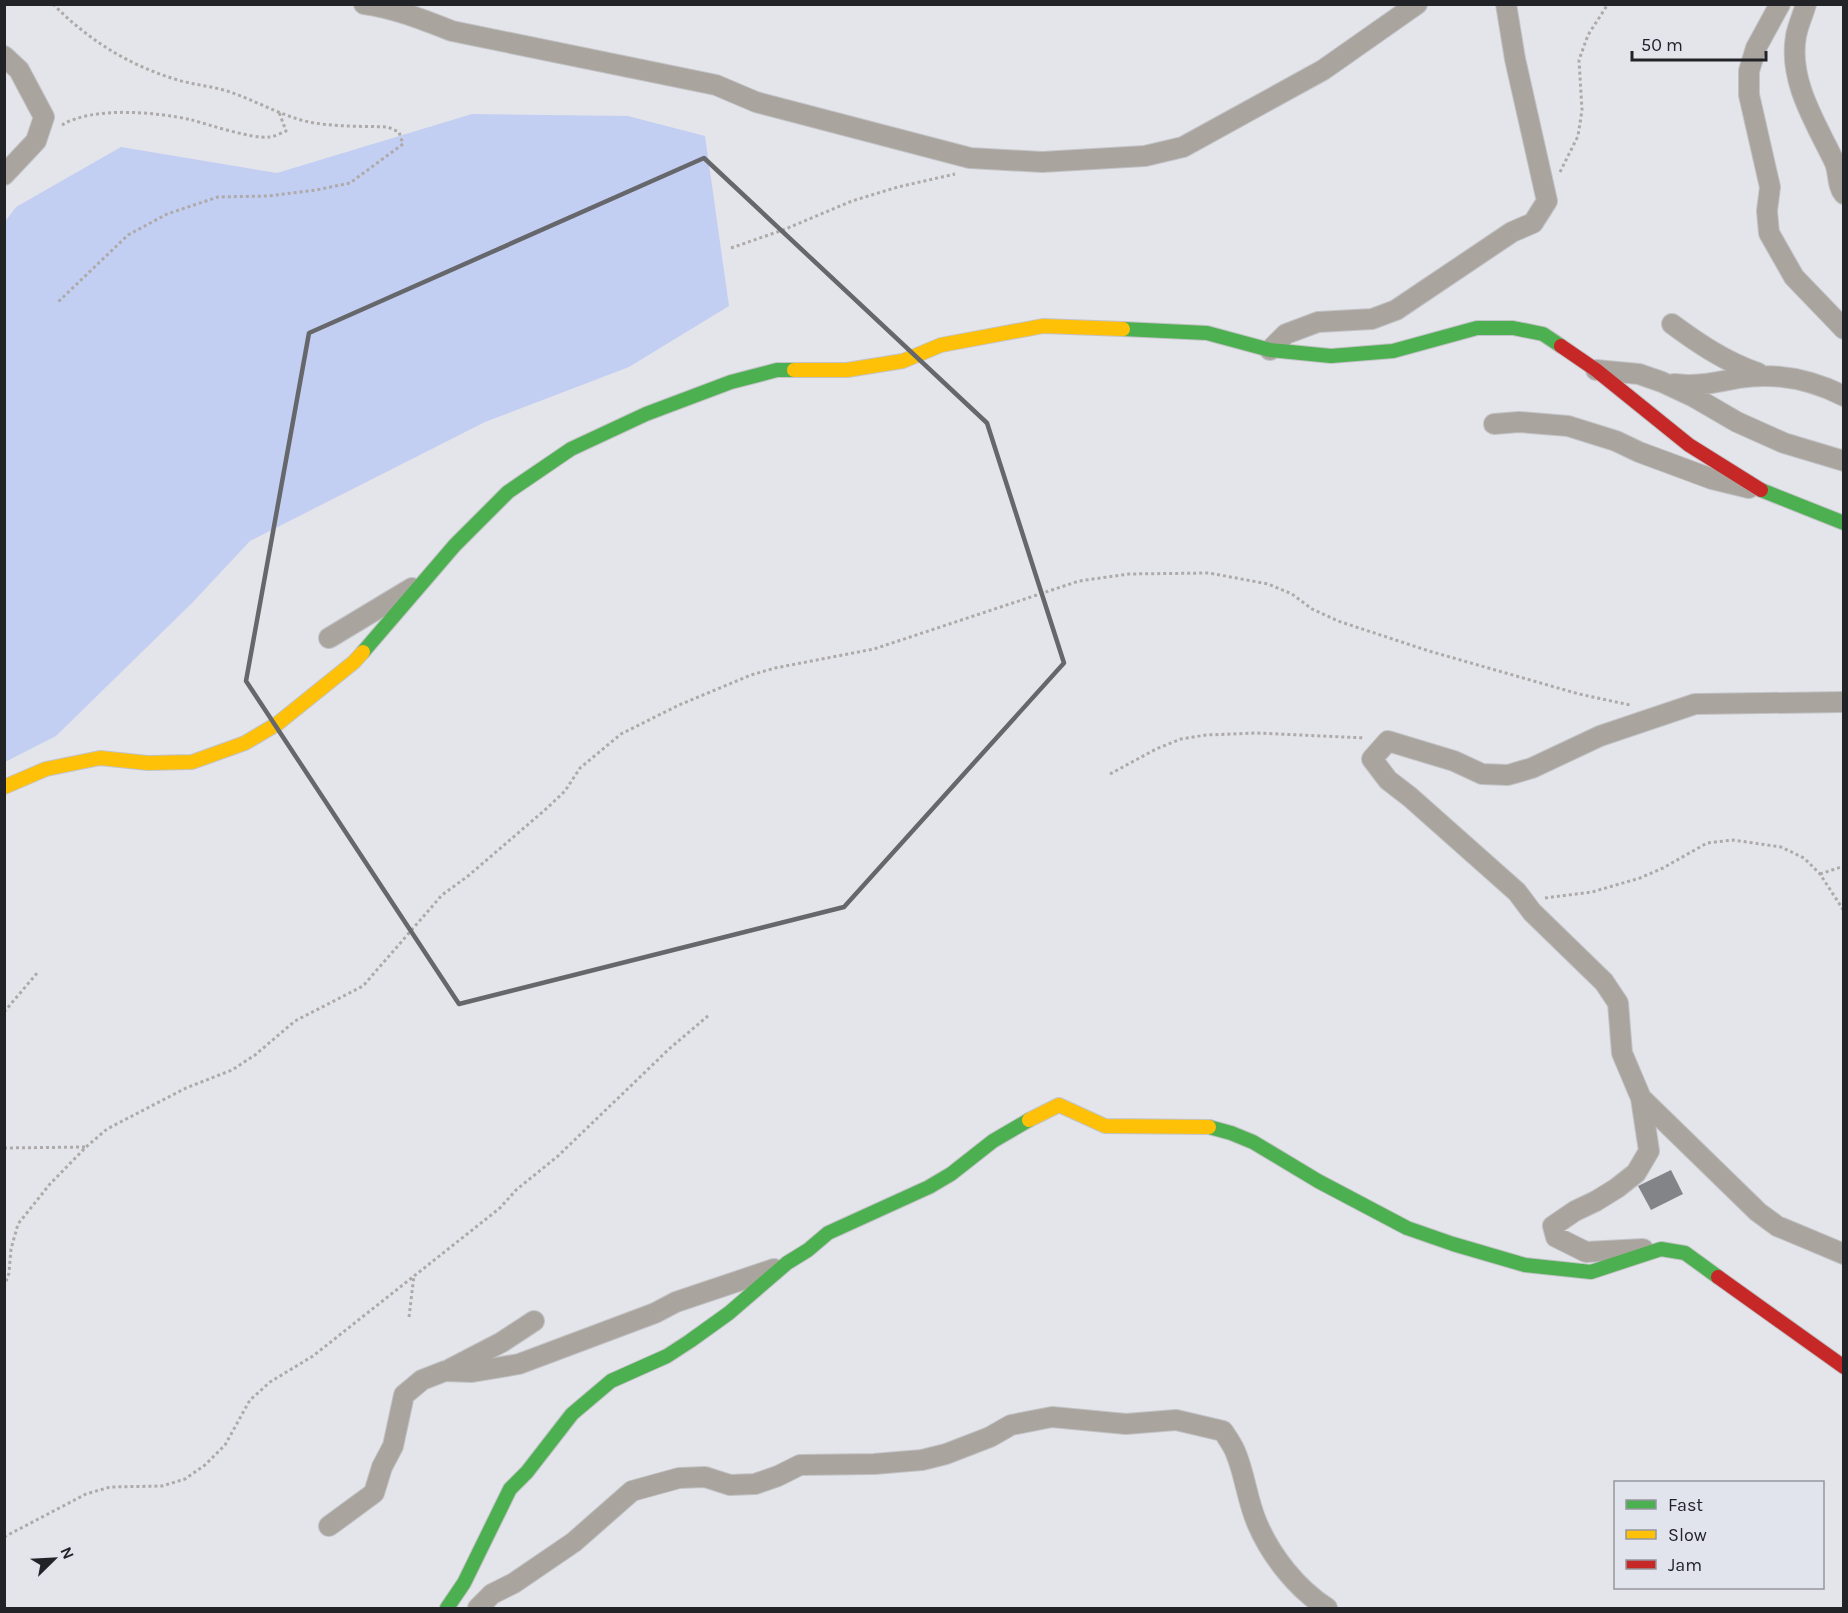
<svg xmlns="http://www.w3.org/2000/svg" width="1848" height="1613" font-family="Karla,sans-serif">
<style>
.green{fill:#c3cff2}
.building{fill:#838488}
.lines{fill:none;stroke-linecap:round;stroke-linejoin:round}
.street-casing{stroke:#c2c3c6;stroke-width:22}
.fast-casing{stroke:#c2c3c6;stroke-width:16}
.slow-casing{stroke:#c2c3c6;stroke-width:16}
.jam-casing{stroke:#c2c3c6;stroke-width:16}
.path{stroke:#aeaaa9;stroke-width:3;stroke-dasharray:3 3;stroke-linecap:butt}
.street{stroke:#aaa49e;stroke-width:20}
.fast{stroke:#4caf50;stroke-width:14}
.slow{stroke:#ffc107;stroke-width:14}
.jam{stroke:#c62828;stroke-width:14}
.marked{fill:none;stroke:#66676b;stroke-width:4.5;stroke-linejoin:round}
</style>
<rect width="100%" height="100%" fill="#e4e5ea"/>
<path class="green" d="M472 114 628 116 705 136 729 306 629 367 485 422 250 541 192 603 56 736 5 762 4 223 16 207 121 147 277 173Z"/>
<path class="building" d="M1671 1170 1683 1194 1651 1210 1638 1186Z"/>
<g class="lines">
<g class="street-casing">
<path id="street" d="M364 4C394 8 424 20 452 31L716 85 756 102 970 158 1042 162 1145 156 1183 147 1323 70 1417 4
M1780 4 1756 48 1749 71V95L1770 187 1767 211 1769 233 1794 277 1844 329
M1806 4C1803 15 1798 25 1796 36 1788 81 1816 123 1835 163 1839 173 1837 186 1844 194
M4 56 19 70 44 117 36 141 4 175
M1672 324C1699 344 1726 362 1758 373
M1270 350 1286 334 1318 322 1372 319 1396 310 1512 232 1533 223 1547 201 1515 59 1506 4
M1596 370 1639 374 1662 382 1694 397 1737 422 1784 443 1844 461
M1674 384C1697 387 1717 382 1739 378 1776 372 1810 379 1844 396
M1494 424 1519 422 1568 426 1616 441 1639 452 1712 479 1749 488
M329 638 412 588
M1641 1098 1758 1212 1777 1226 1844 1254
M1643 1249 1586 1252 1556 1237 1553 1226 1575 1211 1596 1201 1617 1188 1636 1173 1649 1151 1641 1098 1622 1053 1618 1003 1604 982 1532 912 1517 892 1410 797 1388 780 1372 759 1388 741 1454 761 1482 774 1508 775 1532 768 1600 736 1695 704 1844 702
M450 1369 502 1342 534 1321
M329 1526 374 1493 382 1467 393 1446 404 1395 422 1380 445 1371 472 1372 519 1364 655 1313 676 1302 774 1269
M478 1608 492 1594 514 1583 574 1542 632 1491 679 1478 705 1477 730 1485 755 1484 778 1476 800 1465 874 1464 922 1460 946 1454 990 1437 1011 1425 1052 1417 1126 1424 1176 1420 1223 1431C1227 1437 1232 1444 1235 1451 1245 1474 1247 1500 1257 1523 1271 1556 1297 1589 1327 1608"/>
</g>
<g class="fast-casing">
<path id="fast" d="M1123 329 1207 333 1270 350 1331 356 1393 351 1477 328H1513L1543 334 1561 346
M1761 490 1844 523
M363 652 455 545 508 492 571 449 646 414 731 382 777 370H794
M1209 1127 1231 1133 1253 1142 1318 1181 1407 1228 1453 1244 1525 1265 1591 1272 1661 1249 1685 1253 1718 1277
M447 1608 464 1583 510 1489 527 1472 572 1414 611 1381 667 1356 690 1341 729 1313 787 1263 808 1250 828 1233 929 1187 951 1174 993 1141 1029 1120"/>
</g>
<g class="slow-casing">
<path id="slow" d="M794 370H847L903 361 941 345 1043 326 1123 329
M4 787 46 769 100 758 148 763 192 762 245 743 277 724 354 662 363 652
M1029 1120 1059 1105 1105 1126 1209 1127"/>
</g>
<g class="jam-casing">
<path id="jam" d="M1561 346 1596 370 1689 445 1761 490
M1718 1277 1844 1367"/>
</g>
<path class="path" d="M53 4C88 40 130 66 178 80 194 85 211 86 227 91 255 100 281 116 309 122 334 127 362 126 388 127L399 132 403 144 350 183 316 190 268 196 218 197 167 214 128 235 58 302
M62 125C93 106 157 112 192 120 210 125 252 139 269 137 274 137 281 133 286 131L279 112
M1560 172 1578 136 1582 110 1579 60 1588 35 1608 4
M731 248 783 230 852 201 898 187 955 174
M4 641V642
M1110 774 1156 749 1181 739 1206 735 1257 733 1365 738
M1820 874 1844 866
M1545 898 1592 892 1640 878 1663 868 1707 843 1733 840 1781 847 1804 858 1820 874 1844 911
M4 1012 38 972
M4 1148 86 1147
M4 1287 9 1273 11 1249 18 1224 50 1184 86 1147 107 1129 186 1088 232 1070 255 1055 295 1021 363 986 442 895 468 876 546 809 565 791 580 768 621 734 679 705 751 675 775 668 874 649 1079 581 1129 574 1209 573 1268 584 1292 594 1312 609 1338 621 1429 651 1579 694 1630 705
M409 1317 414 1275
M4 1537 86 1494 110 1487 162 1486 185 1479 205 1465 225 1445 250 1400 270 1382 313 1356 500 1208 516 1190 558 1156 669 1049 709 1015"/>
<use href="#street" class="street"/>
<use href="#fast" class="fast"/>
<use href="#slow" class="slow"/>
<use href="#jam" class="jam"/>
</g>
<path class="marked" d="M704 158 987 423 1064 663 844 907 459 1004 246 681 309 333Z"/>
<rect width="1848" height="1613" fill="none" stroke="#222327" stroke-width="12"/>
<rect x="1614" y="1481" width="210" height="108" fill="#e1e4ed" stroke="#95979e" stroke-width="1.5"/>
<rect x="1626" y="1500" width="30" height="9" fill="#4caf50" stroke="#95979e" stroke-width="1.5"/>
<text x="1668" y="1511" font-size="18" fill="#222327">Fast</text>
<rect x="1626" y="1530" width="30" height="9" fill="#ffc107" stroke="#95979e" stroke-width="1.5"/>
<text x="1668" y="1541" font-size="18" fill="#222327">Slow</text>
<rect x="1626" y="1560" width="30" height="9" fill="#c62828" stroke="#95979e" stroke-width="1.5"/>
<text x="1668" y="1571" font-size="18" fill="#222327">Jam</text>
<g transform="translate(54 1559) rotate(66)" stroke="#e1e4ed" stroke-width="4.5" paint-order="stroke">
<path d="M0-4.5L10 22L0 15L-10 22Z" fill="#222327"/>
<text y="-9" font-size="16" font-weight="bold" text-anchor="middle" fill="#222327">N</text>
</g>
<path d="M1632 51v9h134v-9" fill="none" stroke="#222327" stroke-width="3"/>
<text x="1641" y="51" font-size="18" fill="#222327" stroke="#e1e4ed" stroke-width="4.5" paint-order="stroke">50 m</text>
</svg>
